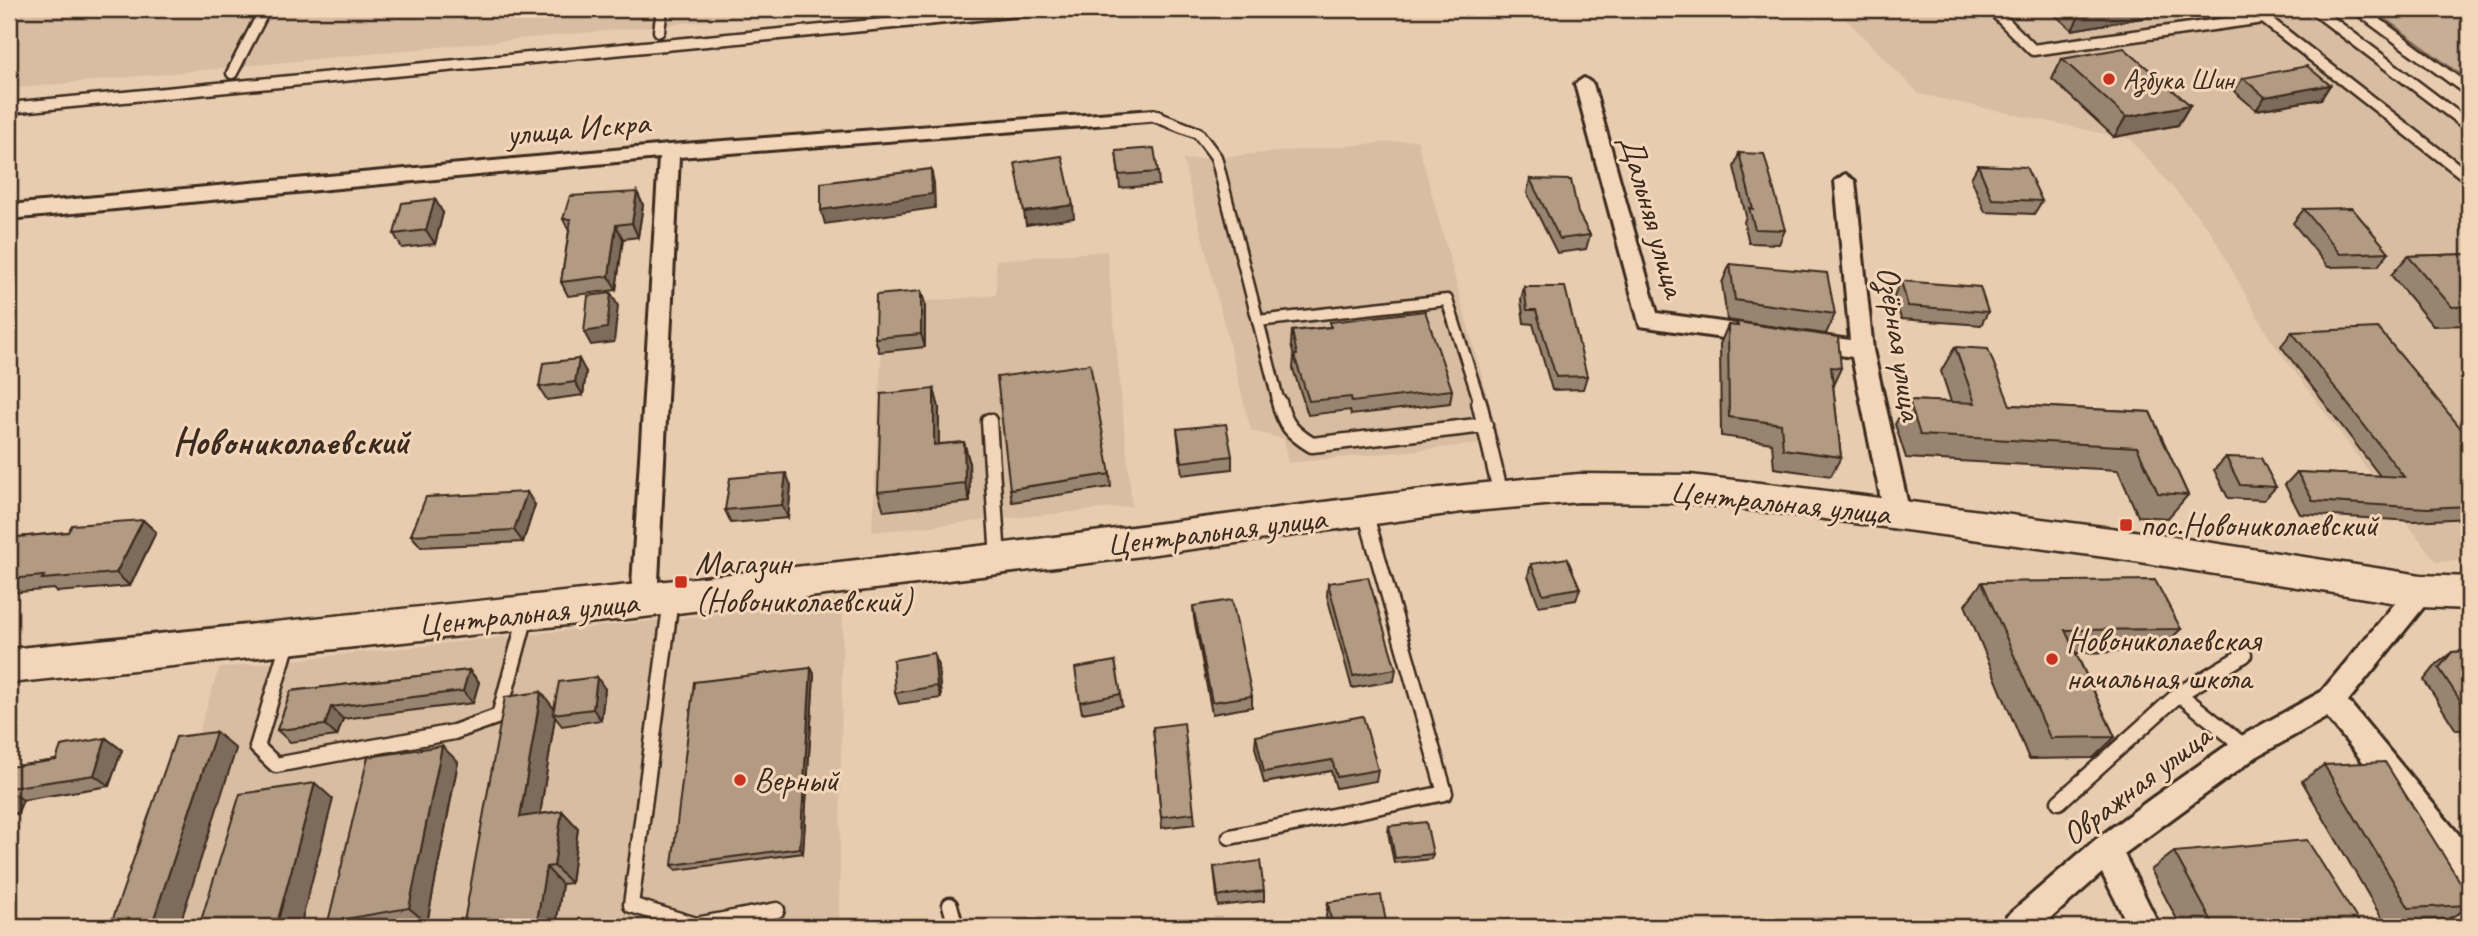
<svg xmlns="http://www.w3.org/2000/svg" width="2478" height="936" font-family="Caveat,sans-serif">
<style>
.built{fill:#d8bda2}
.green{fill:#c8ae95;stroke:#826c5a;stroke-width:2}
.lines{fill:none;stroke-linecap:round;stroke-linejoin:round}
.service-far1-casing{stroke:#3b2a1e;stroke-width:15}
.service-casing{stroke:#3b2a1e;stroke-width:19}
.minor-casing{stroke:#3b2a1e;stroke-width:6}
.secondary-casing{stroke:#3b2a1e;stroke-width:5}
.service-far1{stroke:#f3d6b9;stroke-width:10}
.service{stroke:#f3d6b9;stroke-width:14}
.minor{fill:#f3d6b9;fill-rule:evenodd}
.secondary{fill:#f3d6b9;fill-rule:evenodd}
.wall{fill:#998471;stroke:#3b2a1e;stroke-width:2}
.shaded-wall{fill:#7d6c5c;stroke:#3b2a1e;stroke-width:2}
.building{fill:#b29a83;stroke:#3b2a1e;stroke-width:2}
.poi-dot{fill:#c8321e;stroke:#f3d6b9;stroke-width:2.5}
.labels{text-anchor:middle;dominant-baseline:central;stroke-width:6;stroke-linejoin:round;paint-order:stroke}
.far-poi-label{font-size:28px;fill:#3b2a1e;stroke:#f3d6b9;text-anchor:start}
.street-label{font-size:33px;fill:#3b2a1e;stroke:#f3d6b9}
.poi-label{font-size:33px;fill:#3b2a1e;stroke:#f3d6b9;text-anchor:start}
.quarter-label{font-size:37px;font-weight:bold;fill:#3b2a1e;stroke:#f3d6b9}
</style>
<rect width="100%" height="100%" fill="#e8ccb0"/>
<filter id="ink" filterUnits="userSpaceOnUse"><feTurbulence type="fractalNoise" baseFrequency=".0143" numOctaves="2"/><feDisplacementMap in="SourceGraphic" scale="14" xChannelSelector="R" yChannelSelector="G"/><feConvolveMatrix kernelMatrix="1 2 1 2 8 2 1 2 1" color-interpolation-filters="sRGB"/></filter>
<g filter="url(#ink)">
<path class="built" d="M9 9H829L9 89Z
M1836 9H2306L2469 134V560L2436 562 2269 337 2210 230 2130 139 1919 94Z
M1417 140 1500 442 1288 463 1284 439 1251 431 1183 160Z
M1107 251 1132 506 872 532 884 305 996 295V260Z
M843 600 839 927H137L219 668Z"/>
<path class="green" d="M2372 9H2469V81Z"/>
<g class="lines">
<g class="service-far1-casing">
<path id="service-far1" d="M1992 9 2033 50 2263 18
M2252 9 2469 178
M2314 9 2469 126
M2358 9 2469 91
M659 31 662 9
M232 73 265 9
M9 108 1040 9
M1154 116 1198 133 1216 157 1258 321
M1279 403 1258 321 1447 300 1480 403"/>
</g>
<g class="service-casing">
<path id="service" d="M1279 402C1284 424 1292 433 1312 445L1485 425
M1479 402 1501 495
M989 421 998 559
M671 599 631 905 696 925 777 910
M289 639 257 747 276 765 454 732 499 716 526 616
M2179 694 2246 748
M2059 802 2179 694 2244 655
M1230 837 1445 793 1365 512
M950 905 956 927"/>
</g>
<g class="minor-casing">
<path id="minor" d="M1584 78 1593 84 1657 313 1757 327 1765 329 1768 335 1765 341 1757 343 1640 326 1575 84Z
M1154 110 1161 112 1164 116 1161 120 679 157 657 601 653 609 644 612 635 609 631 601 659 158 9 219V205L669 145Z
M1845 174 1855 181 1873 350 1910 514 1906 521 1897 524 1888 521 1884 514 1852 357 1799 348 1796 342 1799 336 1807 334 1850 340 1835 181Z
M2421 580 2430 583 2434 591 2430 599 2348 701 2469 847V884L2458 880 2327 717 2256 757 2124 854 2160 927H2129L2102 873 2041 927H2003L2007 916 2095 840 2152 798 2236 739 2321 692 2412 583Z"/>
</g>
<g class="secondary-casing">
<path id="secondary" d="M1579 474 1690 475 1795 487 2134 531 2421 575 2469 577V609L2421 607 2134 561 1795 515 1690 503 1579 502 1462 512 1097 562 644 617 9 683V649C336 616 662 583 988 545 1185 522 1381 491 1579 474Z"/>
</g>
<use href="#service-far1" class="service-far1"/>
<use href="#service" class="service"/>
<use href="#minor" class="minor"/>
<use href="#secondary" class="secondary"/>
</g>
<path class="wall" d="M2048 9H2194L2072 30Z
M2062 59 2190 105 2178 125 2114 137 2052 79Z
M2243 78 2330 85 2321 99 2256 110 2234 91Z
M1116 151 1158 172 1159 185 1120 188Z
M1739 153 1785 230 1779 244 1749 243 1744 222 1746 216 1734 167Z
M1978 165 2042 201 2034 214 1985 212 1971 178Z
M1530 179 1578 213 1590 235 1586 249 1557 253 1527 193Z
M637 192 643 205 638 237 623 239 616 290 568 296 561 282 569 231 563 219Z
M2304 209 2389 252 2378 266 2328 267 2293 223Z
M443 213 435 244 402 248 394 234Z
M2469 254V325L2433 326 2391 275 2408 256Z
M1730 264 1835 314 1826 334 1727 320 1722 283Z
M1901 281 1988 312 1981 325 1901 319 1894 295Z
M1524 287 1587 376 1583 389 1552 390 1533 324 1524 323 1521 300Z
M921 291 925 304V347L879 352 875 338Z
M1330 322 1452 390 1450 403 1351 415 1350 410 1308 415 1293 369 1294 357 1291 345 1292 331 1330 327Z
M1737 322 1841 368 1833 385 1841 457 1831 476 1774 468 1772 443 1721 436 1720 344 1728 325 1736 326Z
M2292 332 2469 438V518L2413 521 2300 514 2285 485 2297 472 2380 476 2281 346Z
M1955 347 2010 405 2150 412 2188 495 2168 518 2138 516 2118 470 1906 458 1895 424 1909 400 1951 402 1941 371Z
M586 372 583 395 547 400 539 387Z
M934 389 939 408V444L964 442 969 461 970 502 884 511 878 492Z
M1177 429 1232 456V469L1182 475Z
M2226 457 2276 487 2264 500 2228 498 2214 470Z
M1110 474 1111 487 1012 502 1010 489Z
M791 486 788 518 731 523 725 510Z
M535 505 523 542 421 547 411 535Z
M143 520 156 532 130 586 57 592 54 589 9 593V538L68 532Z
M1531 564 1580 588 1576 600 1539 606 1528 576Z
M1982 582 2181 629 2158 651 2076 653 2115 737 2093 758 2029 759 1965 605Z
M1328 583 1396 669 1394 681 1352 688 1327 596Z
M1193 606 1252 696V707L1212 714 1194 618Z
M2469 644V730H2456L2424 680 2437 664 2452 652 2467 651 2465 648Z
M934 653 938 665 941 698 899 704 895 693Z
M1115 661 1122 706 1082 713 1080 702Z
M811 668 814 674 803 853 676 870 672 865Z
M469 670 479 682 473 703 343 719 337 736 290 742 277 730 291 691Z
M605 689 601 720 562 726 555 717 540 814 562 811 578 828 571 883 562 884 556 927H463L541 692 554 709Z
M1153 727 1194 813 1195 824 1162 828Z
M1256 736 1378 770 1376 781 1336 788 1331 771 1264 783 1255 747Z
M106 738 122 750 109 786 23 800 17 814 9 816V767L56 760Z
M458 762 427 923 400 927H336L328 922Z
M2324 765 2469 896V908L2448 919 2384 922 2302 781Z
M1389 826 1433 854 1431 859 1394 863 1388 832Z
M2174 852 2362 927H2181L2151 870Z
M1214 867 1264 891V901L1218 906Z
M1328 902 1387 927H1328L1326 916Z"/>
<path class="shaded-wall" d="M2083 9H2194L2072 30Z
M2330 85 2321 99 2256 110 2265 97Z
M2190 105 2178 125 2114 137 2126 117Z
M931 169 934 183 935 208 825 224 821 210Z
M637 192 643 205 638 237 632 223Z
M435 199 443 213 435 244 426 230Z
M1073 205 1074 218 1026 225 1024 212Z
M616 225 623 239 616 290 609 276Z
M921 291 925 304V347L921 334Z
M611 293 618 306 614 342 591 345 584 332Z
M579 359 586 372 583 395 575 382Z
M934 389 939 408V464L934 445Z
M964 442 969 461 970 502 965 483Z
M786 473 791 486 788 518 782 505Z
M527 492 535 505 523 542 514 530Z
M143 520 156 532 130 586 116 573Z
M934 653 938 665 941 698 937 686Z
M811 668 814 674 803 853 800 848Z
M469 670 479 682 473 703 463 691Z
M597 677 605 689 601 720 593 709Z
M541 692 556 711 553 714 555 717 537 835 520 817Z
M331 707 343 719 337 736 325 725Z
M216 732 236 749 179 927H151Z
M106 738 122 750 109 786 94 775Z
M442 746 458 762 427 923 409 908Z
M315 783 333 799 300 927H276Z
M9 791 23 800 17 814 9 809Z
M562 811 578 828 571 883 554 866Z
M546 867 562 884 556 927H536Z"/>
<path class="building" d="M2124 48 2190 105 2126 117 2062 59Z
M2307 66 2330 85 2265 97 2243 78Z
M1154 148 1158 172 1119 175 1116 151Z
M1739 153 1764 154 1785 230 1755 229 1749 208 1753 209Z
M1062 156 1073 205 1024 212 1015 163Z
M1978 165 2026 167 2042 201 1992 199Z
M931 169 932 194 821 210V183Z
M1530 179 1571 180 1578 213 1590 235 1560 239Z
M637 192 632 223 616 225 609 276 561 282 571 219H563L570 196Z
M435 199 426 230 394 234 402 203Z
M2352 208 2389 252 2340 254 2304 209Z
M2469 254V306L2452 307 2408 256Z
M1730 264 1827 273 1835 314 1735 300Z
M1901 281 1980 287 1988 312 1908 306Z
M1524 287H1565L1587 376 1556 377 1536 310H1527Z
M921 291V334L875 338 876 295Z
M611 293 607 328 584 332 588 296Z
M1425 311 1452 390 1352 402 1351 397 1309 401 1294 355H1297L1292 331 1331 327 1330 322Z
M1737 322 1838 337 1841 368 1831 367 1841 457 1783 449 1781 424 1729 417 1728 325 1738 326Z
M2378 328 2469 438V506L2427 508 2313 501 2297 472 2404 477 2292 332Z
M1955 347 1988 349 2010 405 2150 412 2188 495 2158 493 2137 447 1920 435 1909 400 1975 403Z
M579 359 575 382 539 387 543 363Z
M1090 364 1110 474 1010 489 997 377Z
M934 389V445L964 442 965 483 878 492 881 394Z
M1226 424 1232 456 1182 462 1177 429Z
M2226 457 2261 458 2276 487 2240 485Z
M786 473 782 505 725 510 730 478Z
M527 492 514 530 411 535 426 497Z
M143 520 116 573 42 579 44 576 9 579V538L68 532 72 525Z
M1567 558 1580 588 1543 594 1531 564Z
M1368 577 1396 669 1353 676 1328 583Z
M2155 580 2181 629 2065 630 2115 737 2050 738 1982 582Z
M1232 600 1252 696 1212 702 1193 606Z
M2469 651V714L2439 668 2452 652Z
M934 653 937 686 895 693 893 660Z
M1115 661 1121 694 1080 702 1075 668Z
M811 668 800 848 672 865 694 682Z
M469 670 463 691 331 707 325 725 277 730 291 691Z
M597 677 593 709 553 714 559 682Z
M541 692 520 817 562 811 554 866 546 867 536 927H463L505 697Z
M1363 716 1378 770 1337 777 1332 760 1264 772 1256 736Z
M1184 723 1194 813 1161 817 1153 727Z
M216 732 151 927H110L176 737Z
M106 738 94 775 9 788V767L56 760 61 746Z
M442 746 409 908 328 922 368 757Z
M2385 762 2469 896V905L2409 908 2324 765Z
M315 783 276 927H199L240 794Z
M1426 822 1433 854 1395 858 1389 826Z
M2307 840 2362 927H2215L2174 852Z
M1260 861 1264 891 1218 896 1214 867Z
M1381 895 1387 927H1332L1328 902Z"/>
</g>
<g class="poi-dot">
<circle cx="2109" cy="79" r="7"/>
<rect x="2119" y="518" width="14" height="14" rx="3.5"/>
<rect x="674" y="575" width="14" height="14" rx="3.5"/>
<circle cx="2052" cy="659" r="7"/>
<circle cx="740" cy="780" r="7"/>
</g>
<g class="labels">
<g class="far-poi-label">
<text x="2123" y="79">Азбука Шин</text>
</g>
<g class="street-label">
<text transform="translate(578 128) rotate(-5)">улица Искра</text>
<text transform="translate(1653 216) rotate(74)">Дальняя улица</text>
<text transform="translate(1900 343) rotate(81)">Озёрная улица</text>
<text transform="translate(1780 502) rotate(6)">Центральная улица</text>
<text transform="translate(1216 531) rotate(-7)">Центральная улица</text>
<text transform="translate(528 613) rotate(-6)">Центральная улица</text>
<text transform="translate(2136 785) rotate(-37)">Овражная улица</text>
</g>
<g class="poi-label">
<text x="2140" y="525">пос.Новониколаевский</text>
<text x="695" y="563">Магазин<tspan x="695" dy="38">(Новониколаевский)</tspan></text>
<text x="2066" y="640">Новониколаевская<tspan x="2066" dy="38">начальная школа</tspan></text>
<text x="754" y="780">Верный</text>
</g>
<g class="quarter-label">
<text x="291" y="441">Новониколаевский</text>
</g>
</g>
<rect width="2478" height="936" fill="none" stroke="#f3d6b9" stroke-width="35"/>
<rect x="18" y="18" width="2443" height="901" fill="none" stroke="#3b2a1e" stroke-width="2.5" filter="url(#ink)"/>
</svg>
